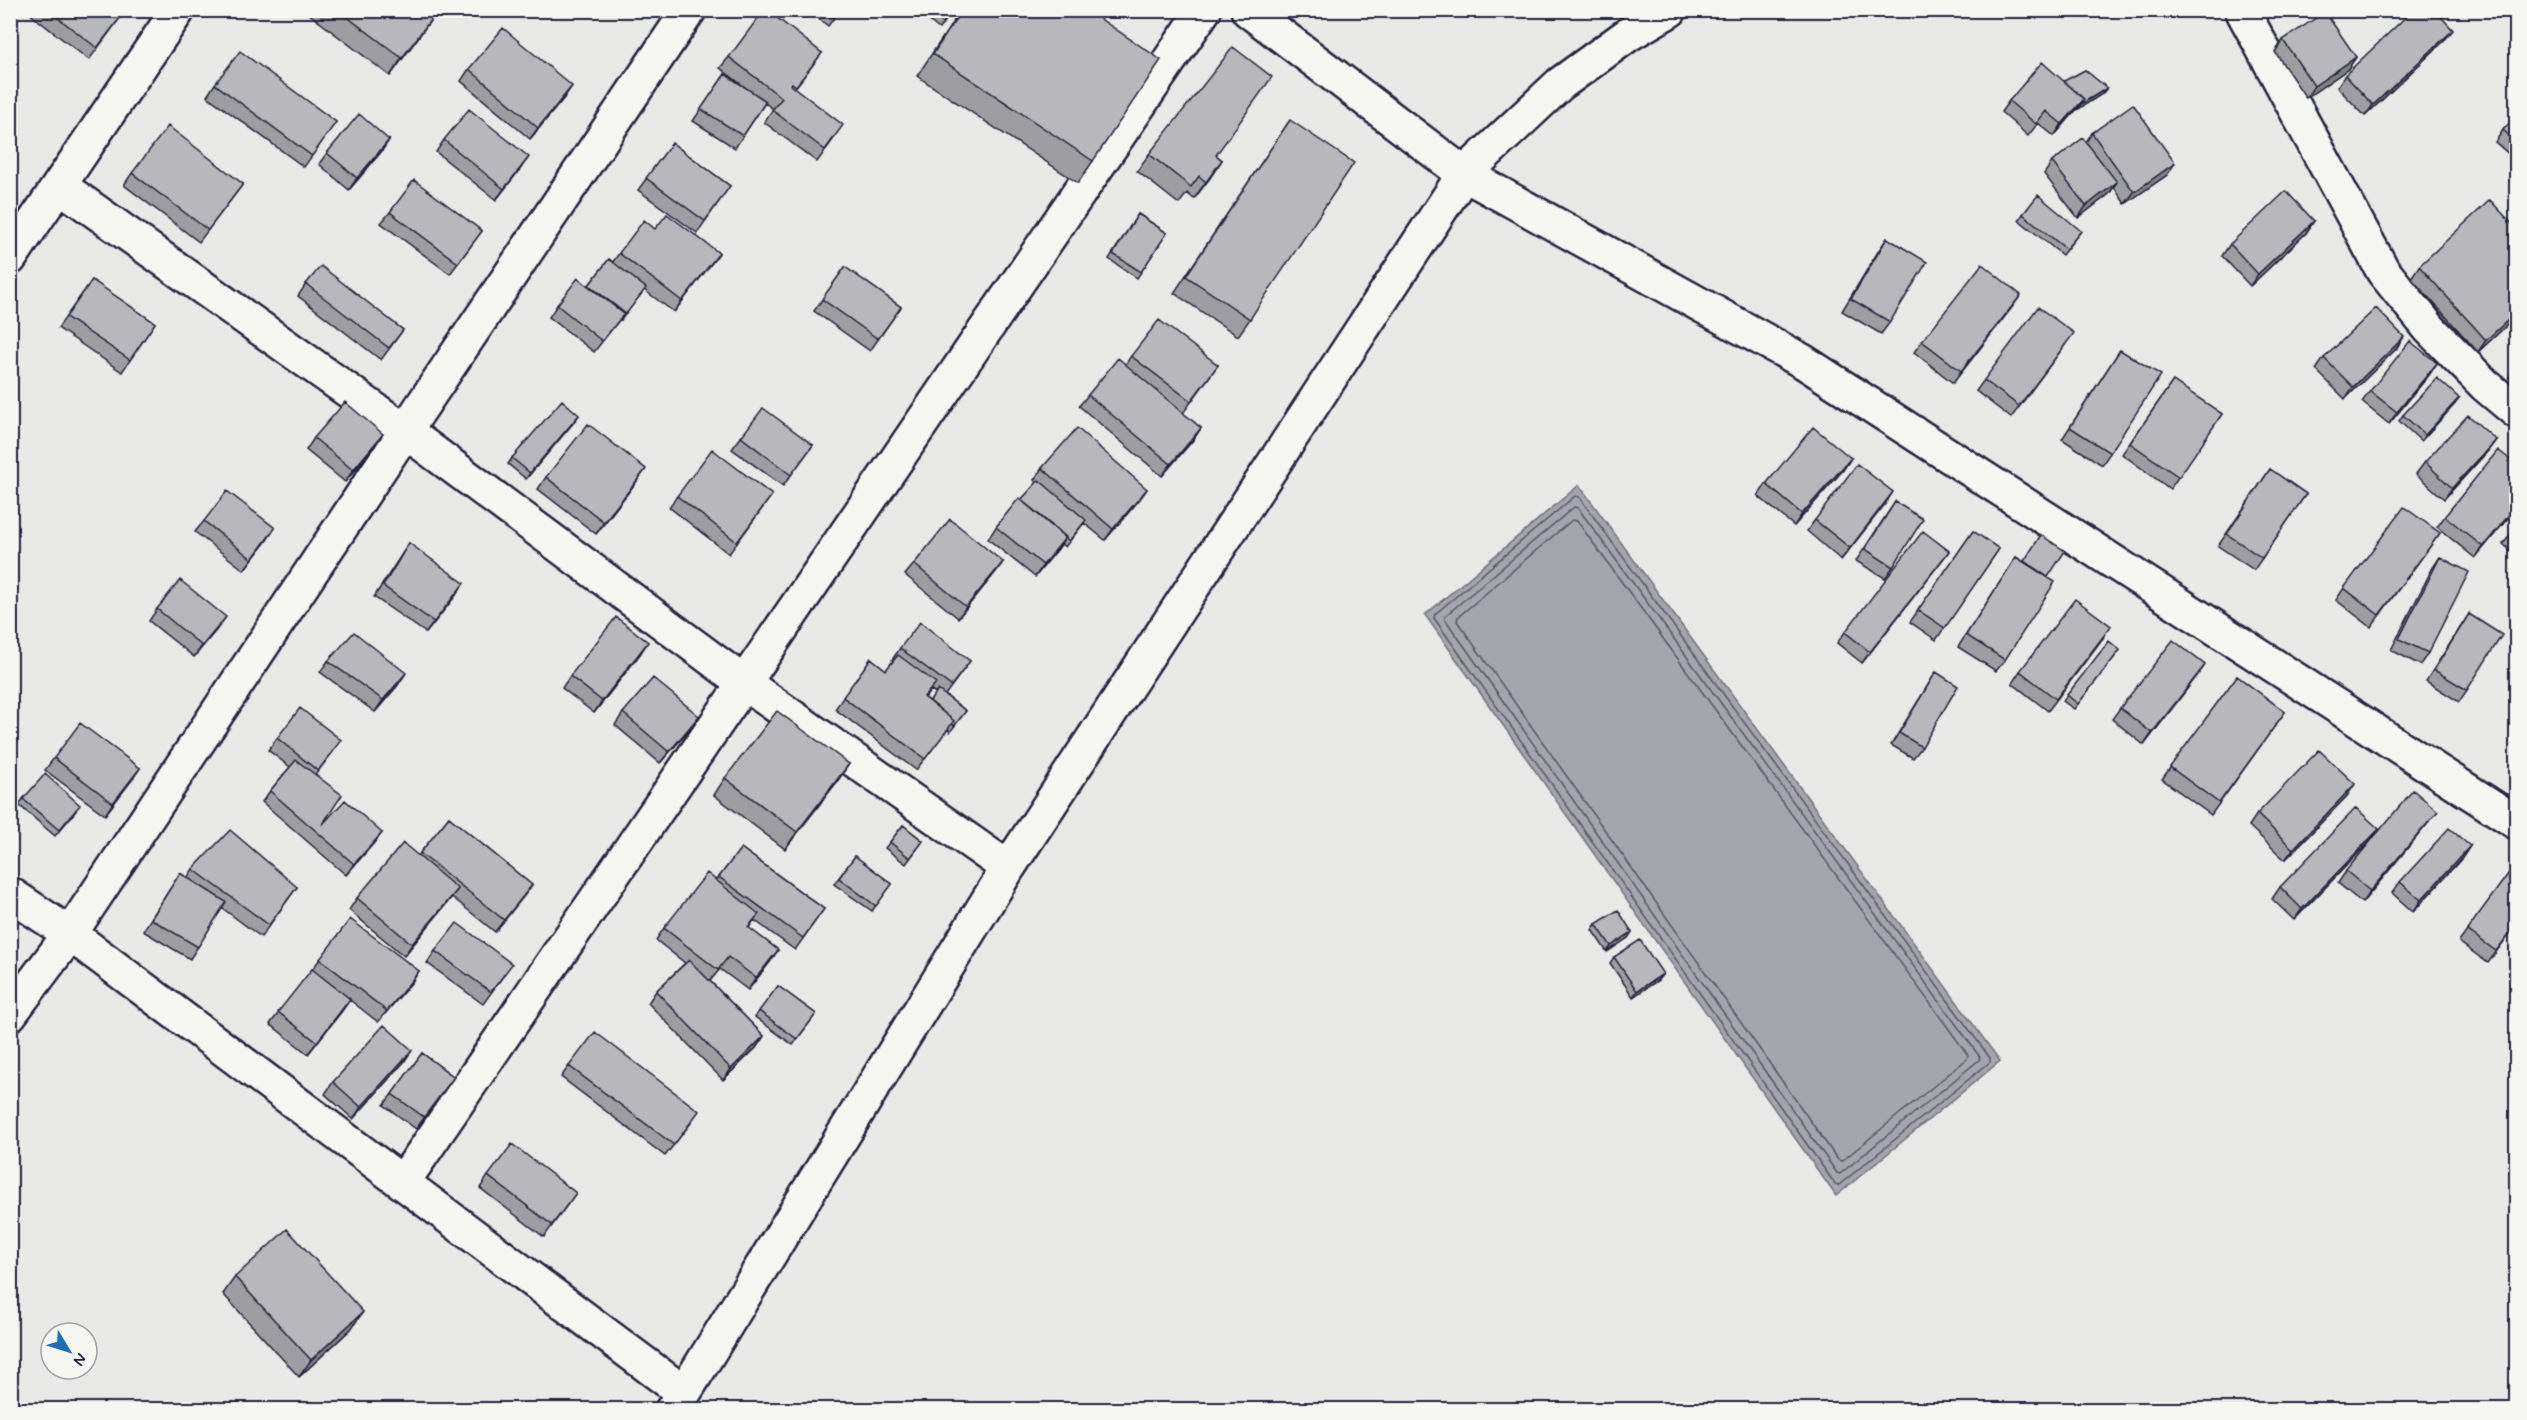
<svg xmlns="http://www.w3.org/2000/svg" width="2527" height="1420" font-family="Mynerve,sans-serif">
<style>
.water{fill:#a5a5ac;stroke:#71717f;stroke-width:1.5}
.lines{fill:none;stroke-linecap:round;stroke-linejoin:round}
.shore{stroke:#565668;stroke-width:1.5}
.minor-casing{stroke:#22223b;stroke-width:38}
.minor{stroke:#f6f6f2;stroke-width:33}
.wall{fill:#9e9ea2;stroke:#22223b;stroke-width:1.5;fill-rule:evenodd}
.shaded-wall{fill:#818184;stroke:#22223b;stroke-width:1.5}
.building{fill:#b8b8bc;stroke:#22223b;stroke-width:1.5}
</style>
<rect width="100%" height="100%" fill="#e9e9e7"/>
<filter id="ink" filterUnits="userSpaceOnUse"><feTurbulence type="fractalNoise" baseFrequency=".0167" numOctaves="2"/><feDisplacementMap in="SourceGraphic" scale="12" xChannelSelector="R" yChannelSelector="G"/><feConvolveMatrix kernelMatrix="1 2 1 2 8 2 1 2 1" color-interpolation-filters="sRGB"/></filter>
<g filter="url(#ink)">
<path class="water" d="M1579 485 2000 1061 1836 1196 1425 615Z"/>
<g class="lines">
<path class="shore" d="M1575 496 1579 497 1990 1058V1062L1839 1185 1835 1184 1434 618 1435 614Z
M1574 507 1578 508 1980 1057 1979 1060 1840 1174 1837 1173 1445 619V616Z
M1572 520 1577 521 1968 1055 1967 1059 1842 1161 1838 1160 1457 621 1458 617Z"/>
<g class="minor-casing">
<path id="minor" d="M1248 10 1464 174 1804 362 2516 822
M2242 10 2383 271 2430 329 2485 385 2516 411
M60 186 405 431 744 683 1008 868
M10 258 178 10
M10 894 70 934 684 1393
M10 1014 70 934 405 431 689 10
M403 1182 1204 10
M672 1410 684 1393 1008 868 1464 174 1560 84 1629 34 1670 10"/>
</g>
<use href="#minor" class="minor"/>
</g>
<path class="wall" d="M25 10H126L89 60Z
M304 10H438L390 76Z
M808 10H840L828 26Z
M920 10H954L939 29 918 12Z
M961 10H1087L1093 161 1078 183 917 76Z
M2283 40 2356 57 2348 69 2306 98 2275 52Z
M2444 41 2365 116 2337 87 2345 75Z
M822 53 795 88 835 137 817 162 764 122 773 109 765 103 735 148 693 121 725 74 746 88 720 68 729 57Z
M469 69 564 98 530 139 461 81Z
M2064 81 2102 94 2077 109 2054 136 2038 123 2028 136 2001 112 2009 101Z
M215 84 336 122 304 167 207 96Z
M2517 115V161L2495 142 2503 130Z
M1290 120 1250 319 1238 336 1174 293Z
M2092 133 2167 175 2125 204 2114 187 2109 194 2078 218 2044 174 2052 162 2086 142Z
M389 140 381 152 349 190 319 164 327 153Z
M444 140 521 168 496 200 436 152Z
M672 143 730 186 697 233 638 190Z
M1149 154 1216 155 1222 160 1194 199 1187 193 1179 204 1137 171Z
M132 173 243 184 199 242 124 185Z
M390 212 482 231 450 274 381 223Z
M1138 214 1167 233 1137 278 1109 259Z
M2023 214 2081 231 2062 255 2019 220Z
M2314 221 2306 233 2250 286 2222 256 2230 244Z
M655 229 719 253 674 312 644 290 621 320 620 319 594 352 549 317 557 305 588 286 609 259 613 262 619 253Z
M2517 229V316L2478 352 2411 278 2419 266Z
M1887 238 1890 322 1881 334 1842 311 1879 250Z
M845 267 901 307 870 351 814 311Z
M92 280 155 323 122 372 58 328Z
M306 284 403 330 381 360 298 296Z
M2013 306 1953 383 1914 352 1922 341Z
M2065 345 2011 418 1976 391 1984 380Z
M2396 349 2345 399 2316 370 2324 358Z
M2120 350 2110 453 2102 465 2062 439Z
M1131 356 1218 365 1183 413 1201 428 1193 440 1162 476 1079 406 1088 395 1125 365Z
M2437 363 2429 375 2389 424 2362 402 2370 391Z
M2517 365V384L2509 377Z
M2173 381 2222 414 2170 489 2122 454Z
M2459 398 2455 404 2421 441 2399 421 2403 415Z
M579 415 526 479 508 464 512 458Z
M741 437 813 445 783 486 732 449Z
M314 438 375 446 345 482 306 450Z
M2496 440 2487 452 2444 499 2416 474 2425 462Z
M1851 458 1843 470 1794 526 1758 496 1766 484Z
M2517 465V507L2475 558 2437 527 2445 516Z
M1042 468 1147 489 1139 500 1105 540 1084 523 1065 547 1061 544 1035 577 988 539 996 527 1037 483 1034 480Z
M2270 469 2306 494 2254 570 2218 546Z
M546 477 637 481 596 534 538 489Z
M772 495 729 554 669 507 677 496Z
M1895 502 1893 567 1885 578 1856 561Z
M1885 504 1841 560 1807 531 1815 520Z
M204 521 267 540 244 570 195 532Z
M2517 527V556L2503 544Z
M1973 531 1999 549 1936 640 1910 622Z
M2440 533 2371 627 2336 600 2344 588Z
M2041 535 2048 577 2005 660 1996 671 1958 647 2016 557 2024 562Z
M409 543 456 595 426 633 374 597Z
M1949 551 1862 663 1837 643 1845 632Z
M2440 557 2428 653 2420 665 2391 650 2432 569Z
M1003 562 995 573 958 618 905 575 914 564Z
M157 609 217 629 194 657 149 621Z
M2469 614 2467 690 2459 702 2426 681Z
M2103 638 2048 711 2012 683 2020 671Z
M900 648 970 661 945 695 966 711 950 732 948 729 916 770 835 709 871 658 886 670 893 661 892 660ZM931 690 936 693 930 701 925 698Z
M2120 650 2074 709 2063 701 2067 695Z
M640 654 594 713 562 688 570 676Z
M328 661 398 685 375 712 320 672Z
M2205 665 2144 745 2112 719 2120 708Z
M1936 672 1922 747 1913 758 1891 745Z
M2237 676 2285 712 2211 815 2162 779Z
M623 713 699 716 691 728 660 763 615 725Z
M277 738 333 752 315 775 322 825 382 833 373 844 346 875 262 802 270 791 290 767 268 750Z
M54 758 140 768 105 815 45 770Z
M849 764 785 849 714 795 725 778Z
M2347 796 2285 860 2249 826 2257 814Z
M23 799 76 811 55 836 19 805Z
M449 817 532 885 495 932 452 897 404 956 349 910 357 898 418 856Z
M2429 822 2362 903 2338 883 2346 871Z
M903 825 923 841 906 864 885 848Z
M2379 829 2370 841 2294 920 2272 899 2280 887Z
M2470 846 2462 858 2413 912 2392 893 2400 882Z
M741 848 824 909 795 950 754 920 749 928 778 950 770 962 748 990 720 969 710 981 764 1036 756 1048 723 1080 648 1003 656 991 685 963 656 940 664 928 716 881Z
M855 856 892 884 872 911 834 884Z
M2517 862V924L2488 963 2459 942Z
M193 869 297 887 261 937 222 908 190 959 143 931 180 873 187 878Z
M1596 924 1628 938 1607 952 1592 930Z
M2517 943V956L2511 951Z
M435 951 504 975 483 1004 427 963Z
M1614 957 1658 980 1633 997 1610 963Z
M320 959 419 971 411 983 378 1022 350 1000 308 1054 270 1024Z
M778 986 816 1014 793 1045 755 1017Z
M422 1053 454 1077 416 1129 384 1105Z
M404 1062 353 1119 325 1094 333 1082Z
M569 1066 691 1123 665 1156 561 1077Z
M488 1176 576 1193 544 1237 480 1188Z
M235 1277 351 1329 299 1377 223 1294Z"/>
<path class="shaded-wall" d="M438 10 390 76 402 58Z
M2453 30 2444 41 2365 116 2373 105Z
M2356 57 2348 69 2306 98 2314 86Z
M572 86 564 98 530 139 538 128Z
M2107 88 2102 94 2077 110 2081 104Z
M2084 99 2076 110 2054 136 2062 124Z
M389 140 381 152 349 190 357 178Z
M529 157 521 168 496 200 504 189Z
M1222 160 1210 178 1194 199 1206 182Z
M2175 163 2167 175 2125 204 2134 192Z
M2117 182 2109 194 2078 218 2086 206Z
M2314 221 2306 233 2250 286 2258 274Z
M719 253 711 264 674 312 682 301Z
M2021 295 2013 306 1953 383 1961 371Z
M2517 312V316L2478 352 2486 340Z
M2404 337 2396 349 2345 399 2353 387Z
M2437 363 2429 375 2389 424 2397 412Z
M2459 398 2455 404 2421 441 2425 435Z
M579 415 575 421 526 479 530 473Z
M1201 428 1193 440 1162 476 1171 464Z
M383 434 375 446 345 482 353 470Z
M2496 440 2487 452 2444 499 2452 488Z
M1851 458 1843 470 1794 526 1802 514Z
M646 469 637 481 596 534 604 522Z
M1147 489 1139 500 1105 540 1113 529Z
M1893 492 1885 504 1841 560 1850 548Z
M2517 505V507L2475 558 2483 547Z
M275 528 267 540 244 570 252 559Z
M1066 537 1058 549 1035 577 1043 565Z
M1949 551 1940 563 1862 663 1870 652Z
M1003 562 995 573 958 618 966 607Z
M464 583 456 595 426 633 434 622Z
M226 617 217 629 194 657 202 646Z
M648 642 640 654 594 713 602 701Z
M2205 665 2197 676 2144 745 2152 733Z
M406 673 398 685 375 712 383 700Z
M699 716 691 728 660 763 669 752Z
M849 764 837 782 785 849 797 832Z
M140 768 132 780 105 815 113 803Z
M2355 784 2347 796 2285 860 2293 849Z
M2438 811 2429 822 2362 903 2370 891Z
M2379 829 2370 841 2294 920 2302 909Z
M382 833 373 844 346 875 354 864Z
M2470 846 2462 858 2413 912 2421 900Z
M532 885 524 896 495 932 504 920Z
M458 889 449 900 404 956 412 944Z
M1632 932 1628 938 1607 952 1611 946Z
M778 950 770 962 748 990 756 978Z
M419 971 411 983 378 1022 387 1011Z
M1663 974 1658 980 1633 997 1637 991Z
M350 999 342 1011 308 1054 317 1042Z
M764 1036 756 1048 723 1080 731 1069Z
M412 1050 404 1062 353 1119 361 1107Z
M363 1312 351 1329 299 1377 311 1360Z"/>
<path class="building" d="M48 10H126L97 48Z
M338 10H438L402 58Z
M764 10H767L822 53 796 86 792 83 791 85 843 125 825 150 772 110 782 98 729 57Z
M832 10H839L836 14Z
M927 10H953L943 23Z
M962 10H1087L1161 60 1093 161 933 54Z
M2413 10H2435L2453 30 2373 105 2345 75Z
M2325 12 2356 57 2314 86 2283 40Z
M503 28 572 86 538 128 469 69Z
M1233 47 1272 77 1216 155 1222 160 1206 182 1199 176 1191 187 1149 154Z
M240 51 336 122 312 156 215 84Z
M2042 62 2084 99 2062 124 2046 111 2036 124 2009 101Z
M2085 70 2107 88 2081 104 2084 99 2064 81Z
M725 74 766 101 743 136 701 109Z
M2133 104 2175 163 2134 192 2092 133Z
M469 109 529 157 504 189 444 140Z
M359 114 389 140 357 178 327 153Z
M2517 115V142L2503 130Z
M1290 120 1354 163 1250 319 1186 276Z
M168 126 243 184 208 230 132 173Z
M2083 138 2117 182 2086 206 2052 162Z
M672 143 730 186 705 221 646 178Z
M414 180 482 231 458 263 390 212Z
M2286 191 2314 221 2258 274 2230 244Z
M2038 195 2081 231 2066 249 2023 214Z
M2490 200 2517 229V312L2486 340 2419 266Z
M667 214 719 253 682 301 619 253 644 220 655 229Z
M1138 214 1167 233 1141 272 1113 254Z
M1887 238 1927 262 1890 322 1851 299Z
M609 259 646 288 626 314 589 285Z
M1982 264 2021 295 1961 371 1922 341Z
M321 266 403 330 389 348 306 284Z
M845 267 901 307 878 339 822 299Z
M578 278 624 314 602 341 557 305Z
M92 280 155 323 130 360 66 317Z
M2038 307 2074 333 2019 406 1984 380Z
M2376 308 2404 337 2353 387 2324 358Z
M1159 320 1218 365 1191 401 1131 356Z
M2410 341 2437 363 2397 412 2370 391Z
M2120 350 2161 375 2110 453 2070 427Z
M1118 358 1201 428 1171 464 1088 395Z
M2437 378 2459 398 2425 435 2403 415Z
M2173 381 2222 414 2179 477 2130 443Z
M562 400 579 415 530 473 512 458Z
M345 402 383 434 353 470 314 438Z
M763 408 813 445 791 475 741 437Z
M2468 415 2496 440 2452 488 2425 462Z
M588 424 646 469 604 522 546 477Z
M1813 427 1851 458 1802 514 1766 484Z
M1077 428 1147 489 1113 529 1042 468Z
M712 449 772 495 737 542 677 496Z
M2498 450 2517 465V505L2483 547 2445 516Z
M1857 464 1893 492 1850 548 1815 520Z
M2270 469 2306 494 2262 558 2227 534Z
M1039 480 1086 520 1069 541 1021 500Z
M227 491 275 528 252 559 204 521Z
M1019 498 1066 537 1043 565 996 527Z
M1895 502 1923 519 1893 567 1865 549Z
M2404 507 2440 533 2379 615 2344 588Z
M950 519 1003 562 966 607 914 564Z
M2517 527V537L2511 533Z
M1923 531 1949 551 1870 652 1845 632Z
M1973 531 1999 549 1945 628 1918 610Z
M2041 535 2065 551 2048 577 2024 561Z
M409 543 464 583 434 622 383 586Z
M2016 557 2055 582 2005 660 1966 635Z
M2440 557 2469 572 2428 653 2399 639Z
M180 580 226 617 202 646 157 609Z
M2075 599 2111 626 2056 699 2020 671Z
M2469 614 2502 635 2467 690 2434 670Z
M616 617 648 642 602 701 570 676Z
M920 622 970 661 951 686 900 648Z
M354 632 406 673 383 700 328 661Z
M2173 640 2205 665 2152 733 2120 708Z
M2109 641 2120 650 2078 704 2067 695Z
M898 655 936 683 924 697 954 721 925 759 843 697 871 658 886 670Z
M1936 672 1958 686 1922 747 1899 733Z
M2237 676 2285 712 2219 803 2170 767Z
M653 678 699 716 669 752 623 713Z
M938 690 966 711 954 726 952 723 954 721 930 701Z
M300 708 341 740 318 771 277 738Z
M777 711 849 764 797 832 725 778Z
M80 723 140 768 113 803 54 758Z
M2319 750 2355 784 2293 849 2257 814Z
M296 760 342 795 322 825 345 800 382 833 354 864 270 791Z
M45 774 80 805 59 830 23 799Z
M2413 790 2438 811 2370 891 2346 871Z
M2356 808 2379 829 2302 909 2280 887Z
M449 817 532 885 504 920 420 853Z
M903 825 923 841 910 858 890 842Z
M2449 828 2470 846 2421 900 2400 882Z
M230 830 297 887 269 925 193 869Z
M403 843 458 889 412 944 357 898Z
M741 848 824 909 803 938 719 877Z
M855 856 892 884 876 906 839 878Z
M2517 862V924L2496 951 2467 930Z
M180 873 226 902 198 947 151 919Z
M707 873 759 914 748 927 778 950 756 978 728 957 718 970 664 928Z
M1618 910 1632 932 1611 946 1596 924Z
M350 919 419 971 387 1011 320 959Z
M457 923 512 964 491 992 435 951Z
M1640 940 1663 974 1637 991 1614 957Z
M689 960 764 1036 731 1069 656 991Z
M312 969 350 999 317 1042 278 1012Z
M778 986 816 1014 797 1039 759 1011Z
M384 1025 412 1050 361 1107 333 1082Z
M595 1032 699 1111 674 1145 569 1066Z
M422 1053 454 1077 424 1117 392 1094Z
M512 1144 576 1193 552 1225 488 1176Z
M287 1229 363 1312 311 1360 235 1277Z
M238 1403 243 1410H227Z"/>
</g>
<rect width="2527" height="1420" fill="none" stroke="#f6f6f2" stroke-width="36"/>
<rect x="18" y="18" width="2491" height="1384" fill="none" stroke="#22223b" stroke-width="2" filter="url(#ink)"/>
<g transform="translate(69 1351) rotate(128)"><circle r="28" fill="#f6f6f2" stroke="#a1a1a9" stroke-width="1.5"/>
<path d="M0-4.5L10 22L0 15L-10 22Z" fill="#1f6fb2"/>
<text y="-9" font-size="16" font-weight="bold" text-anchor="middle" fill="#22223b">N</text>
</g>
</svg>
